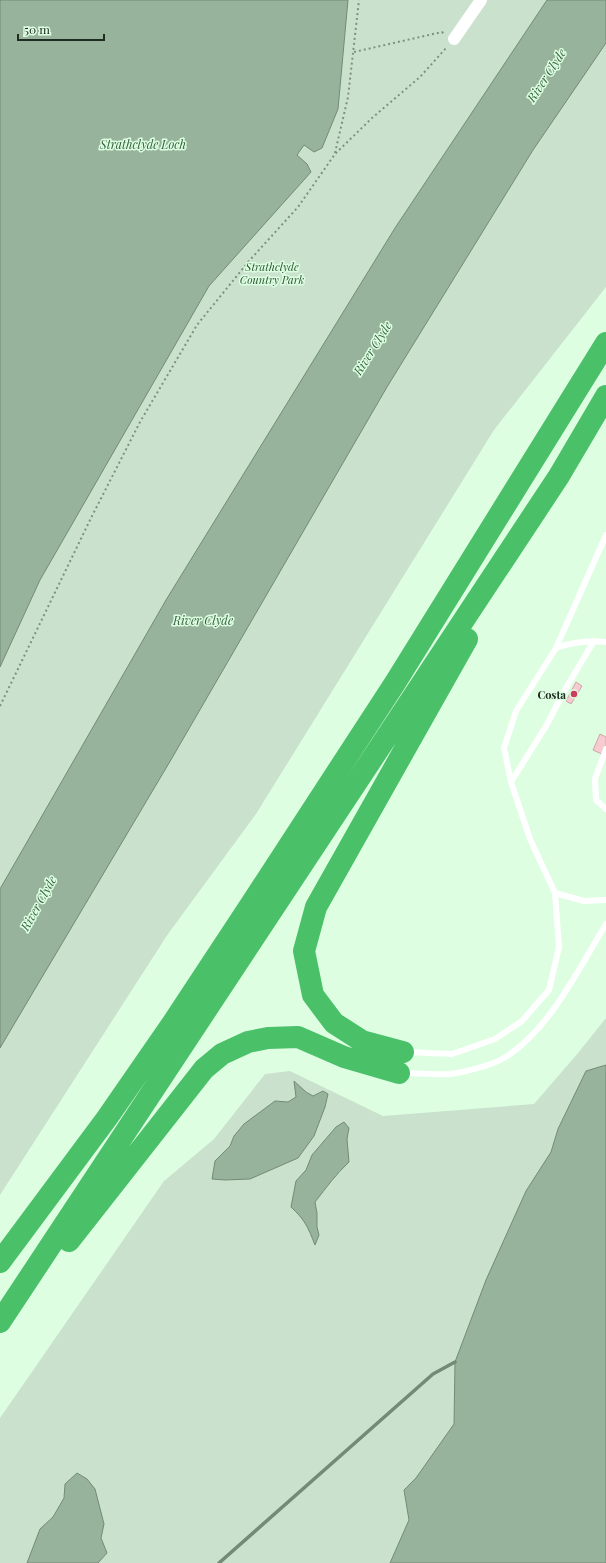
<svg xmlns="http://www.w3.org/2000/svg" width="606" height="1563" font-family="'Playfair Display',serif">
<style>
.green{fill:#cae2cd}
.water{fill:#97b39b;stroke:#738a77}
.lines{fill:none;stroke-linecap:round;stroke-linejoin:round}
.stream{stroke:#738a77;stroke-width:3.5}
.building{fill:#f7ccd1;stroke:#cfa5aa}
.path{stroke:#7c927f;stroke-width:2;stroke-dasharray:2 3;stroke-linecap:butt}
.service{stroke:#fff;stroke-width:6}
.minor{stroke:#fff;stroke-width:12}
.motorway{stroke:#4ac069;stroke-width:22}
.poi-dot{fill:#cb3c5d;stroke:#defee2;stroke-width:1.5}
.labels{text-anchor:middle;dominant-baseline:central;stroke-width:3;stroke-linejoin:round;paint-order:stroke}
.park-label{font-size:11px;font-style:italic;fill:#2a5734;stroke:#defee2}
.poi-label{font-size:11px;font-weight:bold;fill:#202c22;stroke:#defee2;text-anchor:end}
.water-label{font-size:12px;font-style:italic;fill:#34613e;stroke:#defee2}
</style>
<rect width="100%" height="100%" fill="#defee2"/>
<path class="green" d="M0 0H606V287L494 430 256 814 168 934 0 1195Z
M606 1018V1563H0V1418L164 1181 214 1139 265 1074 290 1071 383 1116 534 1104 578 1053Z"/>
<path class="water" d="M0 0H348L338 109 322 148 314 152 304 145 297 155 307 164 311 172 209 286 40 580 0 667Z
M547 0H606V43L533 150 387 387 172 758 0 1048V889L166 600 395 228Z
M606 1065V1563H390L409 1520 404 1490 416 1478 454 1424 455 1362 486 1280 526 1191 551 1152 558 1129 586 1071Z
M294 1081 306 1092 313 1096 323 1091 328 1094 325 1107 314 1136 298 1158 250 1179 225 1180 212 1179 215 1161 230 1146 234 1136 244 1124 275 1101 288 1102 296 1097Z
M344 1122 349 1128 347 1139 349 1162C336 1174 326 1188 315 1202L317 1213V1227L319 1235 315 1245C308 1227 305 1220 291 1207L296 1181 306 1170 312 1155 336 1127Z
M77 1473 87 1479 95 1489 104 1524 101 1538 107 1553 98 1563H27L40 1529 53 1517 64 1498 65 1484Z"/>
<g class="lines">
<path class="stream" d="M219 1563 433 1374 455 1362"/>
</g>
<path class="building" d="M576 682 582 686 571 704 566 701Z
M600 734 606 737V756L593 750Z"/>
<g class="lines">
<path class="path" d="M354 52 442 32 444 34
M335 153 348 97 359 0
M0 706 91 518 140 422 197 325 249 261 298 207 335 154 372 118 420 77 447 47"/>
<path class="service" d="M556 648C573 642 588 640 606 642
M606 749 595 779 596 800 606 809
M511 782 546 726 566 688 594 641
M555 893 584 901 606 900
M407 1052 452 1054 495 1039 522 1021 549 990 559 947 555 893 530 839 511 782 504 748 516 711 556 648 606 535
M403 1073C418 1073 436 1075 451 1074 464 1072 493 1065 504 1058 549 1031 579 968 606 924"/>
<path class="minor" d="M454 39 481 0"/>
<path class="motorway" d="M403 1052 362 1041 334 1023 313 995 304 951 316 907 467 639
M69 1241 204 1069 222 1054 248 1042 268 1038 298 1037 344 1057 399 1073
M0 1262 107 1118 172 1024 255 898 395 683 606 343
M0 1322 559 476 606 396"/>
</g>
<circle class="poi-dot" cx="574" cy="694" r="4"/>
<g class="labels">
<g class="park-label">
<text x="272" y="266">Strathclyde<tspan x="272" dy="13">Country Park</tspan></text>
</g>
<g class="poi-label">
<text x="566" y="694">Costa</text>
</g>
<g class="water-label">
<text transform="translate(546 75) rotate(-57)">River Clyde</text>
<text x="143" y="144">Strathclyde Loch</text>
<text transform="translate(372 348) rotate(-58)">River Clyde</text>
<text x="203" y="620">River Clyde</text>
<text transform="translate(38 903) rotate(-61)">River Clyde</text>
</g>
</g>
<path d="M18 34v6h86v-6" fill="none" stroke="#202c22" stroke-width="2"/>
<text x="24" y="34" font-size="12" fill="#202c22" stroke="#defee2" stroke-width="3" paint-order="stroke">50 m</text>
</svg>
